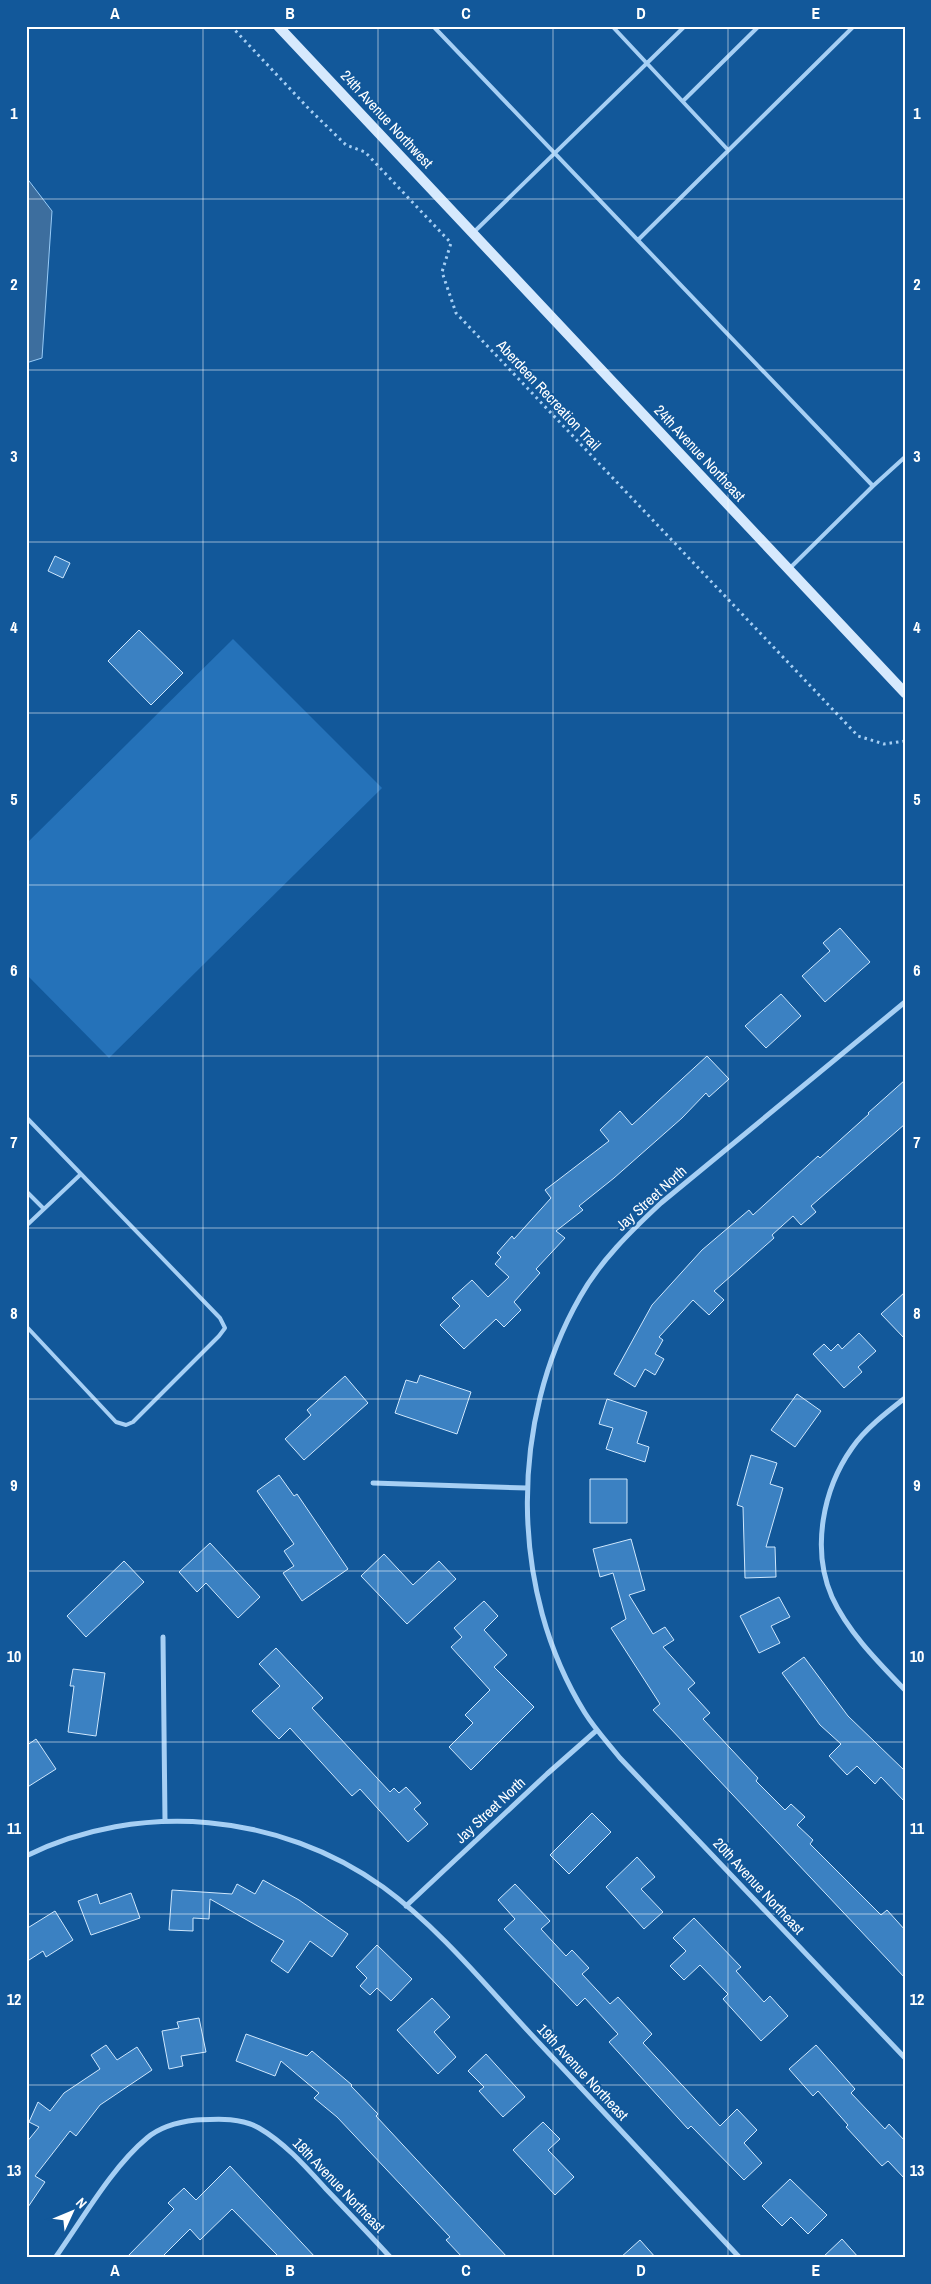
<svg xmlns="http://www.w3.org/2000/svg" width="931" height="2284" font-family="'Archivo Narrow',sans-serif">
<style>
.green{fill:#2572b9}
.water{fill:#3d6e9e;stroke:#98cbf7}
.building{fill:#3b81c2;stroke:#cee7fd}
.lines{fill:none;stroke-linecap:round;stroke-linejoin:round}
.path{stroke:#a6cff4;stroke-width:3;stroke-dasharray:2.5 4;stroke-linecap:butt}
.service{stroke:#a6cff4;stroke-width:4}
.minor{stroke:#a6cff4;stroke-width:5}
.secondary{stroke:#d6e9fd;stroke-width:10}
.grid{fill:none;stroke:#fff;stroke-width:1;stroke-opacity:0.55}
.labels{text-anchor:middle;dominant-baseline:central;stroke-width:4;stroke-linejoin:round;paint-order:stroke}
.street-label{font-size:15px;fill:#fff;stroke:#12589a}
.neatline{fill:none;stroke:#fff;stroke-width:2}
.grid-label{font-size:16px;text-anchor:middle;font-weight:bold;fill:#fff}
</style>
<rect width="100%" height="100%" fill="#12589a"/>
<path class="green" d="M233 639 382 788 109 1058 26 974V844Z"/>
<path class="water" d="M26 177 52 211 42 358 26 363Z"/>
<path class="building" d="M55 556 70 563 63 578 48 571Z
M139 630 183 673 151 705 108 661Z
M840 928 870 962 825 1002 802 976 830 951 823 943Z
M781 994 801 1016 766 1048 745 1026Z
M707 1056 729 1079 709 1097 706 1093 682 1118 614 1178 579 1206 583 1210 556 1231 565 1238 536 1269 540 1273 514 1302 521 1310 504 1327 496 1319 464 1349 440 1325 460 1306 452 1298 472 1280 488 1297 509 1277 495 1264 501 1257 497 1253 512 1236 514 1239 551 1198 545 1190 609 1141 600 1130 620 1111 632 1125Z
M905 1080V1124L811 1206 816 1212 801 1225 793 1216 772 1235 774 1238 714 1291 724 1300 709 1315 693 1300 659 1337 663 1340 655 1354 664 1359 655 1375 645 1369 635 1387 614 1374 652 1305 702 1250 749 1210 753 1215 818 1156 820 1158 869 1114 868 1113Z
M905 1292V1339L881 1314Z
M859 1333 876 1351 858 1367 862 1372 844 1388 813 1354 824 1344 831 1351 838 1344 842 1349Z
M420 1375 471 1392 457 1434 395 1413 406 1380 417 1383Z
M345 1376 368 1403 304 1460 285 1439 311 1415 307 1410Z
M797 1394 821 1411 795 1447 771 1430Z
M607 1399 647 1412 637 1443 649 1447 645 1462 606 1449 613 1428 599 1424Z
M751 1455 777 1463 770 1484 783 1488 766 1547H775L776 1577 745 1578 743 1507 737 1505Z
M279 1475 294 1496 297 1494 348 1569 302 1601 283 1573 294 1566 284 1551 294 1544 257 1491Z
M590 1479H627V1523H590Z
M631 1539 645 1590 629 1595 653 1634 665 1627 674 1640 663 1647 695 1683 688 1689 710 1713 703 1719 758 1778 756 1781 785 1810 791 1804 805 1817 797 1825 813 1840 810 1844 881 1915 887 1910 905 1930V1978L653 1710 660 1704 611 1628 626 1619 613 1573 600 1577 593 1549Z
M210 1543 260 1597 238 1618 206 1583 197 1592 179 1572Z
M384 1554 413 1585 439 1561 456 1579 407 1624 361 1576Z
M124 1561 144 1582 86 1637 67 1616Z
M779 1597 790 1617 771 1626 780 1643 759 1653 740 1616Z
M484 1601 498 1616 484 1630 507 1655 494 1667 534 1707 471 1770 449 1747 473 1723 465 1715 490 1690 451 1647 462 1637 454 1628Z
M276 1648 323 1698 312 1708 390 1792 394 1788 399 1793 406 1787 421 1803 414 1809 428 1824 408 1842 360 1789 352 1796 290 1728 279 1739 252 1711 280 1686 259 1664Z
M804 1657 848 1716 905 1771V1802L881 1777 875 1784 857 1766 847 1775 829 1756 841 1744 820 1725 782 1673Z
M73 1669 105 1673 96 1736 68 1732 74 1686H70Z
M36 1739 56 1769 26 1788V1746Z
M592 1813 611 1832 569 1874 550 1855Z
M637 1857 655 1877 641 1889 663 1912 644 1929 606 1887Z
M263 1880 299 1900 348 1934 332 1957 310 1941 288 1973 271 1961 284 1941 210 1899 209 1919 193 1918V1931L169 1930 172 1890 232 1894 237 1884 255 1894Z
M515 1884 550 1921 541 1929 566 1956 572 1950 589 1968 582 1974 610 2004 618 1997 652 2034 643 2043 720 2126 737 2109 757 2130 744 2143 762 2163 744 2180 691 2126 688 2129 609 2042 618 2034 585 1998 577 2006 504 1929 515 1919 498 1900Z
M131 1893 140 1918 91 1935 78 1901 97 1894 100 1904Z
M55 1911 73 1940 46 1957 43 1951 26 1962V1929Z
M694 1918 741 1967 736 1971 764 2002 770 1996 788 2016 761 2041 723 1999 728 1994 700 1965 684 1980 670 1966 686 1951 673 1938Z
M377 1945 412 1979 391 2001 377 1988 370 1995 360 1986 367 1978 356 1967Z
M432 1998 450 2017 434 2032 456 2057 438 2074 397 2030Z
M199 2018 206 2052 181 2056 183 2066 169 2069 162 2031 179 2028 177 2022Z
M246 2034 307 2056 312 2051 352 2085 351 2086 378 2114 376 2116 508 2258H463L446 2240 450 2237 337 2117 314 2098 319 2093 281 2061 275 2076 236 2061Z
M106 2045 117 2060 137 2047 152 2070 100 2105 76 2136 70 2131 35 2176 45 2182 26 2210V2143L39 2127 29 2122 38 2102 50 2111 64 2093 100 2069 91 2055Z
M816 2045 855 2089 851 2093 885 2129 889 2124 905 2141V2179L888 2161 882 2166 846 2127 848 2125 818 2091 813 2096 789 2069Z
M486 2054 525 2097 503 2117 479 2091 484 2087 468 2071Z
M543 2122 560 2139 548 2150 574 2177 555 2195 513 2150Z
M230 2166 316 2258H280L232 2209 200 2240 190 2229 161 2258H126L174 2209 168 2203 184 2188 196 2200Z
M790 2179 827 2215 808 2234 791 2217 782 2226 762 2206Z
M842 2239 859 2258H822Z
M640 2240 656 2258H620Z"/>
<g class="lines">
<path class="path" d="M231 26 309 109 346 145 365 152 451 243 442 272 456 313 858 736 884 744 905 741"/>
<path class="service" d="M433 26 873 486
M612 26 728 150
M683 101 759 26
M474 232 685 26
M638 240 854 26
M790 568 873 486 905 457
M26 1117 220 1318 225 1328 219 1336 133 1422 126 1425 116 1422 26 1326
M26 1191 44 1209
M26 1226 81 1174"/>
<path class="minor" d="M905 1002 661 1203C631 1231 600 1261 580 1297 509 1421 509 1591 585 1713 595 1729 608 1743 620 1758L905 2058
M905 1398C887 1412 865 1429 852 1448 823 1489 811 1549 832 1597 848 1632 878 1662 905 1690
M373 1483 527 1488
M163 1637 165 1821
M26 1856C140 1800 280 1813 383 1887 441 1929 492 1993 541 2045 608 2116 674 2187 740 2258
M406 1906 547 1774 597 1730
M55 2258C82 2220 112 2167 147 2138 161 2126 178 2122 196 2120 217 2119 240 2117 259 2128 285 2143 306 2167 326 2189 348 2212 370 2235 391 2258"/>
<path class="secondary" d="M278 26 905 693"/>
</g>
<path class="grid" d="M203 26V2258M378 26V2258M553 26V2258M728 26V2258M26 199H905M26 370H905M26 542H905M26 713H905M26 885H905M26 1056H905M26 1228H905M26 1399H905M26 1571H905M26 1742H905M26 1914H905M26 2085H905"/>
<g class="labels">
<g class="street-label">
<text transform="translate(387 119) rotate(47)">24th Avenue Northwest</text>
<text transform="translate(549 395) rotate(47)">Aberdeen Recreation Trail</text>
<text transform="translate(700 453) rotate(47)">24th Avenue Northeast</text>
<text transform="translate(651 1198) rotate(-42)">Jay Street North</text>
<text transform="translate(490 1810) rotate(-43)">Jay Street North</text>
<text transform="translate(759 1886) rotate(47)">20th Avenue Northeast</text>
<text transform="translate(583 2072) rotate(47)">19th Avenue Northeast</text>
<text transform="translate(339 2185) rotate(46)">18th Avenue Northeast</text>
</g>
</g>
<rect width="931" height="2284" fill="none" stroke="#12589a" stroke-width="55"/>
<g transform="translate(72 2212) rotate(46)" stroke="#12589a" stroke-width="4" paint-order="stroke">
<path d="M0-4L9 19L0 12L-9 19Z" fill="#ffffff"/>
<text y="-8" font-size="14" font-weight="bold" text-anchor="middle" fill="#ffffff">N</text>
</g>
<rect x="28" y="28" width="876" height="2228" class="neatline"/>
<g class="grid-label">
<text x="115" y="19">A</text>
<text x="290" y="19">B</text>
<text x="466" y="19">C</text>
<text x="641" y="19">D</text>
<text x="816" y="19">E</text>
<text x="14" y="119">1</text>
<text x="917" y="119">1</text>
<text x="14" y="290">2</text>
<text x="917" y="290">2</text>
<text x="14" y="462">3</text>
<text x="917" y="462">3</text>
<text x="14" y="633">4</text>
<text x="917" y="633">4</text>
<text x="14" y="805">5</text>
<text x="917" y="805">5</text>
<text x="14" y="976">6</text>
<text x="917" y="976">6</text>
<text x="14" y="1148">7</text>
<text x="917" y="1148">7</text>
<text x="14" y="1319">8</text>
<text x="917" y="1319">8</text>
<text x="14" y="1491">9</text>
<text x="917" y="1491">9</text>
<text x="14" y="1662">10</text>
<text x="917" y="1662">10</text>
<text x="14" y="1834">11</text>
<text x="917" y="1834">11</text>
<text x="14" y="2005">12</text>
<text x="917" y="2005">12</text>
<text x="14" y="2176">13</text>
<text x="917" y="2176">13</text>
<text x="115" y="2276">A</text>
<text x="290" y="2276">B</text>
<text x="466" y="2276">C</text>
<text x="641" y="2276">D</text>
<text x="816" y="2276">E</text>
</g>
</svg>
